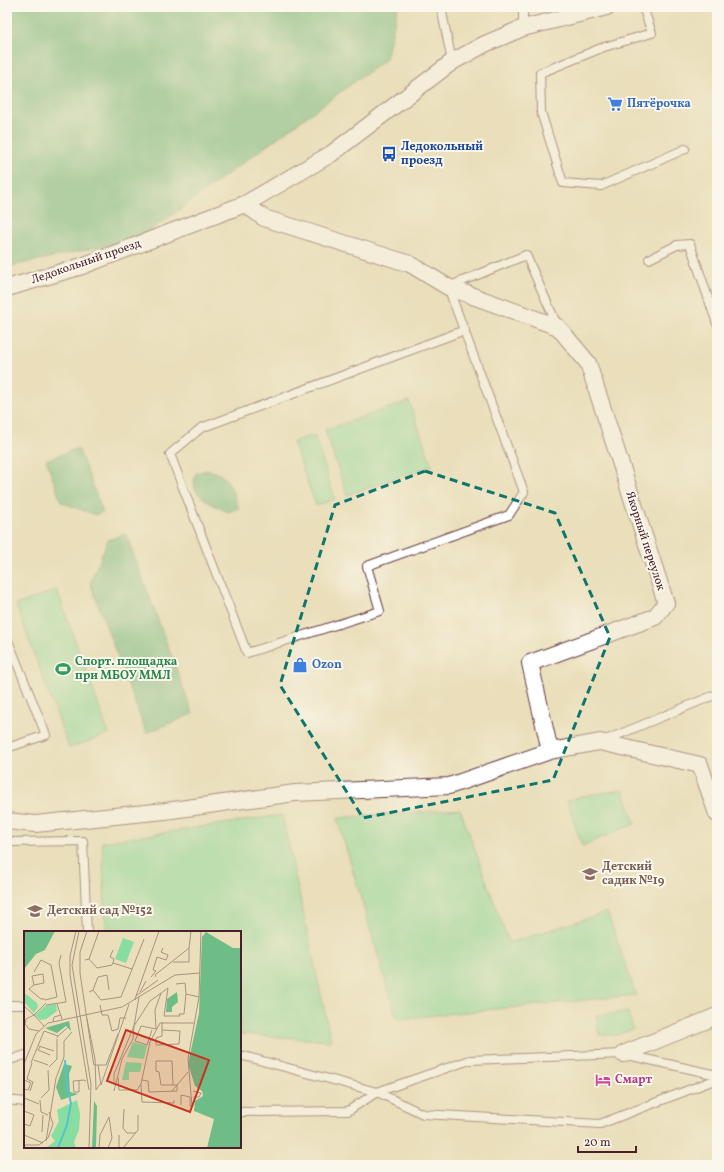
<svg xmlns="http://www.w3.org/2000/svg" width="724" height="1172" font-family="Vollkorn,serif">
<style>
.green{fill:#88dda0;stroke:#697e66}
.forest{fill:#6ebc86;stroke:#5c6e58}
.lines{fill:none;stroke-linecap:round;stroke-linejoin:round}
.lane-casing{stroke:#623c40;stroke-width:10}
.street-casing{stroke:#623c40;stroke-width:18}
.lane{stroke:#fff;stroke-width:8}
.street{stroke:#fff;stroke-width:16}
.marked{fill:none;stroke:#0f766e;stroke-width:3;stroke-dasharray:8 5;stroke-linejoin:round}
.labels{text-anchor:middle;dominant-baseline:central;stroke-width:4;stroke-linejoin:round;paint-order:stroke}
.shop-label{font-size:12px;font-weight:bold;fill:#366cbe;stroke:#fbf7ec;text-anchor:start}
.transit-label{font-size:12px;font-weight:bold;fill:#164399;stroke:#fbf7ec;text-anchor:start}
.street-label{font-size:12px;fill:#4a1f2b;stroke:#fbf7ec}
.leisure-label{font-size:12px;font-weight:bold;fill:#27864d;stroke:#fbf7ec;text-anchor:start}
.education-label{font-size:12px;font-weight:bold;fill:#785e54;stroke:#fbf7ec;text-anchor:start}
.hotel-label{font-size:12px;font-weight:bold;fill:#b23c85;stroke:#fbf7ec;text-anchor:start}
.inset-river{fill:none;stroke:#55c3cc;stroke-width:2}
.inset-road{fill:none;stroke:#aa9281;stroke-width:1}
.view{fill:#c8321e;fill-opacity:0.15;stroke:#c8321e;stroke-width:2}
.inset-edge{fill:none;stroke:#4a1f2b;stroke-width:2}
</style>
<rect width="100%" height="100%" fill="#fbf7ec"/>
<filter id="ink" filterUnits="userSpaceOnUse"><feTurbulence type="fractalNoise" baseFrequency=".025" numOctaves="2"/><feDisplacementMap in="SourceGraphic" scale="8" xChannelSelector="R" yChannelSelector="G"/><feConvolveMatrix kernelMatrix="1 2 1 2 8 2 1 2 1" color-interpolation-filters="sRGB"/></filter>
<filter id="wash" filterUnits="userSpaceOnUse"><feTurbulence type="fractalNoise" baseFrequency=".012" numOctaves="4" result="noise"/><feDisplacementMap in="SourceGraphic" scale="16" xChannelSelector="R" yChannelSelector="G"/><feGaussianBlur stdDeviation="0.9" result="paint"/><feColorMatrix in="noise" values="0 0 0 0 0 0 0 0 0 0 0 0 0 0 0 0 0 1.4 0 .05"/><feComposite in="paint" operator="in"/></filter>
<g filter="url(#wash)">
<rect width="100%" height="100%" fill="#eadfba"/>
<path class="green" d="M409 401 432 466 347 495 325 430Z
M314 435 335 499 316 506 293 442Z
M57 590 109 734 69 748 16 605Z
M623 790 635 824 582 846 567 801 581 796Z
M460 809 509 943 607 912 636 995 397 1019 337 818Z
M282 815 331 1041 240 1034V932H106L102 842Z
M628 1012 633 1029 617 1035H599L596 1015Z"/>
<path class="forest" d="M7 7H398L386 59 140 238 7 267Z
M78 448 103 512 95 515 61 502 46 460Z
M206 470C231 474 230 487 239 508L229 512C218 508 194 497 194 483 194 480 195 476 196 473Z
M124 534H126L193 714 146 733 90 583 108 540Z"/>
</g>
<g filter="url(#ink)">
<g class="lines">
<g class="lane-casing">
<path id="lane" d="M441 7 452 62
M643 7 652 33 604 47 540 73 541 112 563 183 601 186 685 149
M523 28V7
M649 259 677 245 690 244 717 324
M465 330 201 428 170 454 247 653 380 611 367 566 509 515 524 492 448 287 526 255 558 327
M7 638 46 735 7 748
M603 741 717 694
M7 842 83 841 87 932
M7 1005H25
M240 1055 377 1092 470 1060 623 1054 717 1075
M7 1061 25 1055
M7 1100 25 1102
M240 1112 348 1111 377 1092 423 1114 600 1124 717 1079"/>
</g>
<g class="street-casing">
<path id="street" d="M245 204 264 218 410 264 448 287 558 327 588 363 666 603 655 617 530 663 550 751
M7 288 82 266 245 204 331 154 452 62 485 44 523 28 607 7
M7 821 35 824 165 811 295 793 449 786 550 751 600 742 700 765 717 814
M623 1054 717 1016"/>
</g>
<use href="#lane" class="lane"/>
<use href="#street" class="street"/>
</g>
</g>
<path d="M0 0H724V1172H0ZM425 471 555 513 610 637 553 780 363 818 280 685 335 505Z" fill="#eadfba" fill-opacity=".55" fill-rule="evenodd"/>
<path class="marked" d="M425 471 555 513 610 637 553 780 363 818 280 685 335 505Z"/>
<defs>
<g id="supermarket-bare" transform="scale(1.2)"><path d="M-6-5.5h2.5l.6 2H6L4.5 2H-2.5L-4.4-4H-6ZM-1.5 3.2a1.3 1.3 0 1 0 .1 0ZM3 3.2a1.3 1.3 0 1 0 .1 0Z" fill="#3f7fe0" stroke="#fbf7ec" stroke-width="2.5" paint-order="stroke"/></g>
<g id="bus-bare" transform="scale(1.2)"><path d="M-5-6H5V4H4V6H2V4H-2V6H-4V4H-5ZM-3.5-4V0h7V-4ZM-3.5 1.2v1.5H-2V1.2ZM2 1.2v1.5H3.5V1.2Z" fill="#1a4fb4" stroke="#fbf7ec" stroke-width="2.5" paint-order="stroke"/></g>
<g id="shop-bare" transform="scale(1.2)"><path d="M-5-2.5h2.3a2.7 3.5 0 0 1 5.4 0H5L5.5 6h-11ZM-1.5-2.5h3a1.5 2.3 0 0 0-3 0Z" fill="#3f7fe0" stroke="#fbf7ec" stroke-width="2.5" paint-order="stroke"/></g>
<g id="stadium-bare" transform="scale(1.2)"><path d="M0-5a6.5 5 0 1 0 0 10a6.5 5 0 1 0 0-10ZM-3.5-1.8h7v3.6h-7Z" fill="#2e9e5b" stroke="#fbf7ec" stroke-width="2.5" paint-order="stroke"/></g>
<g id="school-bare" transform="scale(1.2)"><path d="M0-5L7-2L0 1L-7-2ZM-4 1L0 2.5L4 1V4Q0 6-4 4Z" fill="#8d6e63" stroke="#fbf7ec" stroke-width="2.5" paint-order="stroke"/></g>
<g id="hotel-bare" transform="scale(1.2)"><path d="M-6-4.5h1.5V1H6V5H4.5V3h-9V5H-6ZM-4 0a1.8 1.8 0 1 1 3.6 0ZM.5 0V-2.5h3Q6-2.5 6 0Z" fill="#d1479c" stroke="#fbf7ec" stroke-width="2.5" paint-order="stroke"/></g>
</defs>
<g fill-rule="evenodd">
<use href="#supermarket-bare" x="615" y="104"/>
<use href="#bus-bare" x="389" y="154"/>
<use href="#shop-bare" x="300" y="665"/>
<use href="#stadium-bare" x="63" y="669"/>
<use href="#school-bare" x="590" y="874"/>
<use href="#school-bare" x="35" y="911"/>
<use href="#hotel-bare" x="603" y="1080"/>
</g>
<g class="labels">
<g class="shop-label">
<text x="627" y="104">Пятёрочка</text>
<text x="312" y="665">Ozon</text>
</g>
<g class="transit-label">
<text x="401" y="147">Ледокольный<tspan x="401" dy="14">проезд</tspan></text>
</g>
<g class="street-label">
<text transform="translate(86 262) rotate(-19)">Ледокольный проезд</text>
<text transform="translate(645 541) rotate(72)">Якорный переулок</text>
</g>
<g class="leisure-label">
<text x="75" y="662">Спорт. площадка<tspan x="75" dy="14">при МБОУ ММЛ</tspan></text>
</g>
<g class="education-label">
<text x="602" y="867">Детский<tspan x="602" dy="14">садик №19</tspan></text>
<text x="47" y="911">Детский сад №152</text>
</g>
<g class="hotel-label">
<text x="615" y="1080">Смарт</text>
</g>
</g>
<g transform="translate(24 931)">
<rect width="217" height="217" fill="#eadfba"/>
<path d="M99 7 110 11 102 32 91 28ZM2 63 13 72 14 76 10 82 1 72 0 65ZM32 73 33 80 22 88 16 89 11 84 21 75ZM109 111 123 115 120 128 103 126ZM102 131 118 132 116 141H105V149H98ZM53 169 56 183 55 199 50 211 52 217H22L31 210 27 205 35 190 33 179Z" fill="#88dda0"/>
<path d="M0 0H31L21 19 12 23 0 38ZM182 1 209 17H217V217H183L190 188 170 180 171 170 179 165 178 160 171 155 164 133 175 82 178 6ZM153 61 154 71 148 76V81H142L143 68ZM45 90 47 100 42 95 33 102 21 97ZM40 133 48 135 45 143 46 161 54 163 37 169 32 156ZM70 170 73 175 72 217H68Z" fill="#6ebc86"/>
<path class="inset-river" d="M34 217 43 194 47 172 43 155 41 129"/>
<path class="inset-road" d="M52 0 46 25V44L65 159M55 0 48 34 67 153 65 217M63 0 56 21V42L69 129 70 134H74L77 154 105 73M89 19 86 26 90 28 89 32M65 28 73 37 88 34 89 32 108 38M61 29 65 28 75 0M149 31H165V17M10 41 17 29 27 34 33 66 21 69M127 46 132 40 129 39 133 26 142 29 144 24 137 21 139 17M132 46 131 44 165 17 167 0M152 53 161 52 162 63M10 54 20 52 19 43 8 45 10 54 5 58 17 68H21M69 59 77 69 97 66 120 8M65 61 69 59 74 46 83 44 85 59M116 61 122 50M112 65 135 0M111 69 112 65 134 49M33 73 38 88M22 74 42 71 35 32 37 24M76 74 78 84H84L88 100 94 98 96 87H102M0 75 10 84 2 88 1 93 5 98 15 100M63 88 71 128 72 159 76 153M29 91 30 86 37 84M20 95 10 84 22 72M128 99 123 114 111 110 117 95 132 98 131 79 137 62M138 99 156 100 155 113 132 114V107L138 105V91M34 105 43 97M15 115 30 120M16 116 14 119 26 124M10 129 24 134M7 132 20 100 34 105 33 107M0 133 12 103 24 92 98 76 151 44 176 42M74 134H82L94 103M25 136 33 128V108M94 147 95 159H113L117 153 126 111 136 92H170M0 149 7 152 4 159 0 158M118 149 124 150 125 161 153 160V154H137L135 141 132 140V130H148L149 154M55 150V161H50L49 150H50L60 149 62 150M90 151V143L110 95 115 66M117 154 118 171 150 172V169M6 160 9 151 3 148 8 132M90 160 98 128 109 108 110 95 126 70 144 57 140 85H156L155 83H160L162 63 175 66M148 160 164 141M169 160 177 162 175 166H169M0 167 15 173M17 167 25 159 24 139M16 169 17 181 24 184M157 174V164L166 166V175H168M168 175 164 128 175 66 177 0M100 178 99 197 103 202H112M0 180 10 184 6 195 0 193M18 201 19 184M0 204 19 212M95 204V217M22 210 32 147 40 126V110L48 101M0 214H15L24 207 29 193 25 181M75 217 76 204 85 186 88 207 84 217M99 217 114 199V184"/>
<path class="view" d="M102 99 185 129 166 181 83 150Z"/>
<rect width="217" height="217" class="inset-edge"/>
</g>
<rect width="724" height="1172" fill="none" stroke="#fbf7ec" stroke-width="24"/>
<path d="M578 1146v6h58v-6" fill="none" stroke="#4a1f2b" stroke-width="2"/>
<text x="584" y="1146" font-size="12" fill="#4a1f2b" stroke="#fbf7ec" stroke-width="3" paint-order="stroke">20 m</text>
</svg>
